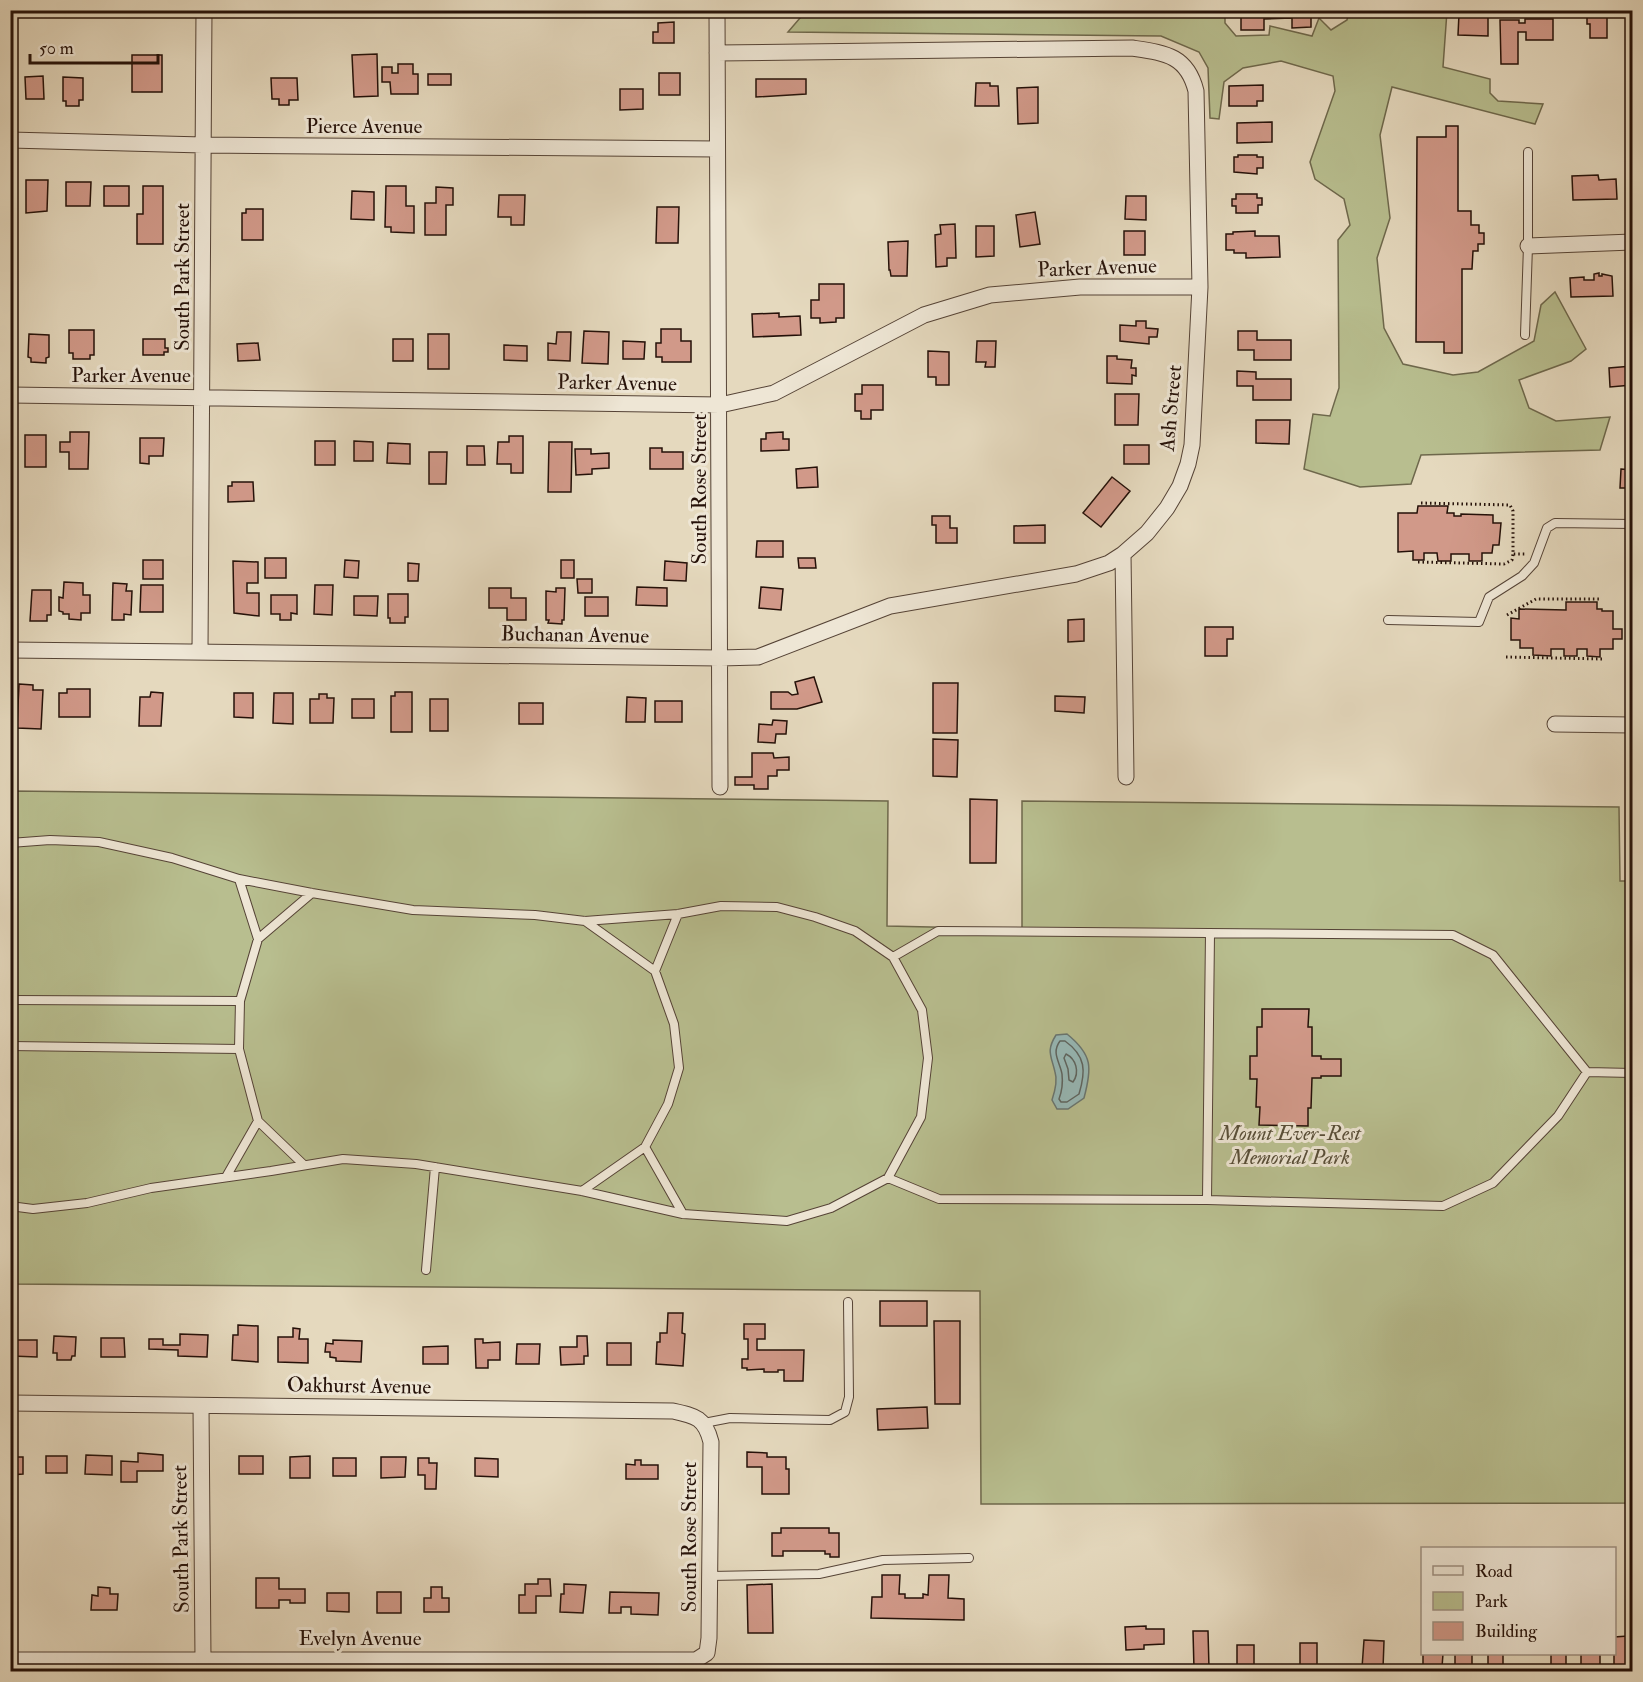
<svg xmlns="http://www.w3.org/2000/svg" width="1643" height="1682" font-family="'IM FELL Double Pica',serif">
<style>
.green{fill:#b8be8f;stroke:#6e684c;stroke-width:1.5}
.water{fill:#97b9b7;stroke:#697671;stroke-width:1.5}
.lines{fill:none;stroke-linecap:round;stroke-linejoin:round}
.shore{stroke:#5e6560;stroke-width:1.5}
.building{fill:#d19989;stroke:#251109;stroke-width:1.5}
.lane-casing{stroke:#554336;stroke-width:10}
.street-casing{stroke:#554336;stroke-width:17}
.path{stroke:#251109;stroke-width:3;stroke-dasharray:1.5 3;stroke-linecap:butt}
.lane{stroke:#eee6d5;stroke-width:8}
.street{stroke:#eee6d5;stroke-width:15}
.labels{text-anchor:middle;dominant-baseline:central;stroke-width:6;stroke-linejoin:round;paint-order:stroke}
.street-label{font-size:21px;fill:#251109;stroke:#eee6d5}
.park-label{font-size:21px;font-style:italic;fill:#584e38;stroke:#eee6d5}
</style>
<rect width="100%" height="100%" fill="#e5d9be"/>
<filter id="stains"><feTurbulence type="fractalNoise" baseFrequency=".00333" numOctaves="4"/><feColorMatrix values="0 0 0 0 .2 0 0 0 0 .09 0 0 0 0 .02 0 0 0 .5 -.17"/></filter>
<radialGradient id="worn" r=".72"><stop offset=".6" stop-color="#630" stop-opacity="0"/><stop offset="1" stop-color="#630" stop-opacity=".3"/></radialGradient>
<path class="green" d="M1225 11V23L1236 36 1269 35 1270 26 1312 36 1319 18 1331 30 1347 20 1349 11H1447L1443 67 1490 79V93L1498 101 1543 104 1535 124 1392 87 1380 135 1390 218 1377 258 1384 328 1403 364 1453 375 1478 372 1534 341 1541 305 1555 292 1586 349 1571 361 1519 380 1529 408 1556 421 1610 417 1600 450 1421 455 1411 484 1360 487 1304 469 1313 414 1330 416 1339 388 1338 240 1350 225 1344 199 1315 179 1310 162 1335 91 1333 76 1281 61 1243 68 1224 82 1219 119 1210 118 1208 68 1199 52 1161 36 788 32 806 11Z
M11 791 888 801 887 926 1022 929V801L1619 807 1620 881H1632V1503L981 1504 980 1291 11 1284Z"/>
<path class="water" d="M1067 1034C1093 1055 1092 1068 1084 1098L1068 1109H1057L1052 1100C1055 1091 1058 1081 1055 1072 1051 1055 1046 1051 1056 1035Z"/>
<g class="lines">
<path class="shore" d="M1060 1041H1065C1086 1056 1086 1071 1079 1094L1067 1102H1061L1059 1099C1062 1091 1063 1083 1062 1074 1060 1062 1051 1053 1060 1041Z
M1066 1054C1076 1059 1080 1072 1073 1082L1069 1080 1068 1069 1064 1058Z"/>
</g>
<path class="building" d="M756 10H778V15H756Z
M1241 10H1311V27L1292 28V18L1264 19V30H1241Z
M1587 12H1607V38H1590V24H1587Z
M1459 14H1488V36L1458 35Z
M1525 19H1553V40H1526V32H1518V64H1501L1500 20H1519V23H1525Z
M674 22V43H653V32H658V23Z
M377 54 378 96 354 97 352 55Z
M132 55H162V92H132Z
M398 64H413V74H418V94H391L390 82H382V67H392V73H398Z
M659 73H680V95H659Z
M428 74H451V85H428Z
M43 76 44 99H26L25 77Z
M63 77 83 78V100H79V106H66V101H63Z
M271 78H297L298 100H289V105H279V99H272Z
M756 79H806V94L756 97Z
M976 83H990V86H998L999 106H975Z
M1263 85V101H1257V106H1229V86Z
M1038 87V123L1018 124 1017 88Z
M620 89H643V109L620 110Z
M1272 122V142L1237 143V123Z
M1446 126H1458V211H1471V225H1479V233H1484V244H1478V251H1473L1472 269H1462V353H1444V342H1416L1417 137H1446Z
M1238 155H1257V157H1263V168H1257V174L1234 172V157H1238Z
M1598 175 1599 180 1616 179 1617 199 1573 200 1572 176Z
M26 180H48L47 211 26 213Z
M66 182H91L90 206H66Z
M104 186H129V206H104Z
M143 186H163V244H137V214H143Z
M386 186H406V206H414V233L391 232V227H385Z
M436 187 453 188V205H446V235H425V203H436Z
M352 191 374 192V220L351 219Z
M1236 194H1257V198H1262V205H1258V213H1236V206H1232V199H1236Z
M499 195H525L524 225H511V217H498Z
M1126 196H1146V220L1125 219Z
M657 207H679L678 243H656Z
M246 209H263V240H242V213H246Z
M1035 212 1040 244 1020 247 1016 215Z
M955 224 956 258H947V266L936 267 935 235 941 234 940 225Z
M976 226H994V256L976 257Z
M1124 231H1145V255H1124Z
M1255 231V236H1279L1280 257 1246 258V253H1234V250H1226V234H1233V232Z
M908 241 907 276H891L890 270H889L888 242Z
M1599 273V276H1602V274L1612 276 1613 296 1571 297 1570 278 1584 277V280H1594V274Z
M819 284H844V318H836V322L820 323V318H811V300H819Z
M779 313V317L800 316 801 335 753 337 752 314Z
M1136 321H1146V328L1158 329 1157 337H1149V344L1120 341V325L1136 326Z
M10 326H14V358L10 357Z
M661 329H681V341H691V362H662V357H656V343H661Z
M69 330H94V355H90V359H73V353H69Z
M584 331 609 332 608 364 582 363Z
M1238 331H1257V340H1291V360H1254V350H1238Z
M557 332H571L570 361 548 360V343L556 344Z
M29 334 49 335V357L46 358V363L31 362V358L28 357Z
M428 334H449V369H428Z
M143 339H165V348H168V352H164V355H143Z
M393 339H413V361H393Z
M623 341 645 342 644 359H623Z
M977 341H996L995 367H985L986 362H976Z
M258 343 260 360 238 361 237 344Z
M504 345 527 346V361L504 360Z
M928 351 949 352V385H936V377H928Z
M1107 356H1117V359L1132 360 1131 368H1136V376L1132 375V384L1107 383Z
M1632 366V385L1610 387 1609 368Z
M1237 371 1256 372V379H1291V400H1253V386H1237Z
M862 385H883V410H871V419H861V411H855V394H862Z
M1115 394H1139L1138 425H1115Z
M1256 420H1290L1289 444 1256 443Z
M70 432H89L88 469H69V452H60V442H70Z
M783 432V439H789V450L761 451V439H766V433Z
M25 435H46V467H25Z
M509 436H523V473H511V464H497L498 442H509Z
M140 438H164L163 456H149V464L140 463Z
M315 441H335V465H315Z
M354 441 373 442V461H354Z
M549 442H572L571 492H548Z
M388 443 410 444V464L387 463Z
M1124 445H1149V464H1124Z
M467 446H484L485 465H467Z
M650 448H662V452H683V469H650Z
M575 449H591V454L609 453V468L592 469V474L576 475Z
M429 452H447L446 484H429Z
M817 467 818 487 797 488 796 469Z
M1621 469 1632 470V488H1620Z
M1112 477 1130 491 1101 527 1083 513Z
M232 482H253L254 501 228 502V486H232Z
M1418 506H1448L1447 513H1454V516H1461V514L1493 515V523H1501L1499 545H1493L1492 553H1482V561H1469V554H1451V561H1438L1437 553H1424V560H1413V551L1398 552V513H1417Z
M932 516H950V528H957V543H936V525H932Z
M1045 525V543H1014V526Z
M757 541H783V557H756Z
M265 558H286V578H265Z
M798 558H815L816 568H799Z
M143 560H163V579H143Z
M345 560 359 561 358 578 344 577Z
M561 560H574V578H561Z
M233 561 258 562V583H247V593H259V616L234 613Z
M665 561 687 563 686 581 664 580Z
M408 563 419 564 418 581H408Z
M577 579H592V593H578Z
M64 582 83 583V595H90V613H81V620L69 619V614H63V612L59 611V597L63 598Z
M113 583 127 584 126 591H132L131 615 124 614V620H112Z
M141 585H163V612H140Z
M315 585H333L332 615 314 614Z
M637 587 667 588V606L636 605Z
M761 587 783 589 781 610 759 608Z
M489 588H511V598H526V620H507V608H489Z
M556 588H565L564 620H562V624L548 623 549 620H546V591L556 592Z
M32 590H51V615H47V621H30Z
M388 594H408V617H405V623H390V618H388Z
M271 595H297V614L291 613V620H280V614H271Z
M354 596H378L377 616 354 615Z
M585 597H608V616H585Z
M1566 602H1597V609H1602V611H1613V629H1622V639H1613V649H1600V657L1587 656V649H1577V656H1564V649H1551V656L1533 655V648H1520V640H1511V618L1519 619V609L1566 610Z
M1084 619V641L1068 642V620Z
M1205 627H1233V639H1227V656H1205Z
M814 677 822 702 797 709H771V692H788L792 695 798 694 795 682Z
M933 683H958L957 733H933Z
M19 684 33 685V690H43L41 729 17 728Z
M67 689H90V717H59V693H67Z
M151 692 163 693 161 726H139L140 697H150Z
M395 692H412V732H391V696H395Z
M234 693H253V718L234 717Z
M274 693H293V724L273 723Z
M319 694H327V698H334L333 723H310V699H319Z
M1055 696 1085 697 1084 713 1055 711Z
M627 697 646 698 645 722H626Z
M352 699H374V718H352Z
M430 699H448V731H430Z
M655 701H682V722H655Z
M519 703H543V724H519Z
M773 720 787 721 786 734H776L775 743 758 742 759 724 772 725Z
M933 739 958 740 957 777 933 776Z
M752 753H773L774 758 789 757V770H777V776H768V789H754V785H735V777H752Z
M970 799 997 800 996 863H970Z
M1262 1009H1309L1308 1027H1312V1056H1321V1059H1341V1076H1321V1078H1312L1311 1108H1308V1126L1259 1125 1260 1107H1256L1257 1079H1250V1056H1257V1027H1262Z
M880 1301H927V1326H880Z
M668 1313H683L682 1333 685 1334 683 1366 656 1364 657 1342H660V1333H667Z
M934 1321H960V1404H935Z
M744 1324H765V1339H757V1350H804L803 1381H784V1370H778V1372H764V1369L747 1370V1368H742V1359H748V1339H744Z
M238 1325 258 1326V1362L232 1360 233 1335H238Z
M293 1328 300 1329 299 1339H308V1363L278 1362V1337H293Z
M180 1334 208 1335 207 1357 178 1356V1350L149 1349V1339H163V1345H180Z
M54 1336 76 1337 75 1356H72L71 1360H57V1353H53Z
M577 1336H587L588 1356H584V1364L561 1365 560 1347H577Z
M101 1338H124L125 1357H101Z
M475 1339H483V1343L500 1342V1360H488V1368H476Z
M12 1340H37V1357L12 1356Z
M333 1340 362 1341 361 1362 336 1361V1358L330 1357V1352H325L326 1343 333 1344Z
M607 1343H631V1365H607Z
M517 1344H540L539 1364H516Z
M448 1346V1364H423V1347Z
M927 1407 928 1428 878 1430 877 1409Z
M747 1452 767 1453V1457H786V1469H789V1494H762V1467H747Z
M138 1453 163 1455V1471H137V1482H121V1461L138 1462Z
M86 1455 112 1456V1475L85 1474Z
M46 1456H67V1473H46Z
M239 1456H263V1474H239Z
M310 1456V1478H290V1457Z
M10 1457H23V1474L10 1475Z
M381 1457H406L405 1477 381 1478Z
M333 1458H356V1476H333Z
M418 1458H429V1463H437L436 1489H425V1475H418Z
M475 1458 498 1459V1477L475 1476Z
M635 1460H641V1465H658V1479H626V1464L635 1465Z
M781 1528H829V1533H839V1557H830V1554H825V1551H783V1556H772V1533H781Z
M882 1575H900L899 1594H905V1598H923V1594L928 1595 929 1575H949L948 1598 964 1599V1620L871 1618 872 1597H882Z
M256 1578H279V1589H305V1603H290V1600H279V1608H256Z
M538 1579H550L551 1596H536V1613H519V1595H525V1584H538Z
M564 1584 586 1585 583 1613 560 1612 561 1594H564Z
M772 1584 773 1633H748L747 1585Z
M98 1587 110 1588V1594H118L117 1610H91L92 1595 98 1596Z
M431 1587H442V1598H449V1612H424V1598H431Z
M377 1592H401V1613H377Z
M610 1592 659 1593 658 1615 631 1614V1607H621V1613H609Z
M327 1593H349V1612L327 1611Z
M1146 1626V1629H1164V1644L1144 1645V1649L1126 1650 1125 1627Z
M1193 1631H1208L1209 1668 1194 1669Z
M1628 1636 1629 1670 1614 1671V1637Z
M1364 1640 1384 1641 1383 1669 1362 1668Z
M1300 1643H1317V1665H1314V1671H1302V1665H1300Z
M1237 1645H1254V1672H1237Z
M1423 1654H1443L1442 1667H1435V1671H1428V1667H1423Z
M1455 1654H1472V1668H1465V1672H1460V1668H1455Z
M1488 1654H1503V1668H1497V1671H1492V1666H1488Z
M1551 1654H1566V1667H1551Z
M1581 1654H1600V1672H1581Z"/>
<g class="lines">
<g class="lane-casing">
<path id="lane" d="M1525 335 1528 246V152
M1388 620 1479 622 1489 597 1522 576 1534 563 1547 528 1555 523 1632 524
M10 843 50 840 99 842 172 858 239 879 312 893 413 910 535 915 585 921 678 914 721 906 777 907 815 917 855 931 893 957 922 1010 928 1058 921 1117 888 1178 831 1208 787 1221 683 1214 582 1191 416 1164 343 1159 271 1171 151 1188 87 1203 33 1209 10 1206
M239 879 258 939 312 893
M258 939 240 1001 239 1049 258 1121
M893 957 938 931 1453 935 1493 955 1587 1072 1632 1073
M655 971 678 914
M10 1000 240 1001
M10 1046 239 1049
M645 1147 683 1214
M226 1177 258 1121 304 1165
M888 1178 939 1199 1207 1200 1443 1206 1493 1183 1558 1116 1587 1072
M582 1191 645 1147 668 1104 679 1068 674 1024 655 971 585 921
M1207 1200 1210 933
M426 1270 435 1167
M704 1423 730 1418 830 1420 845 1412 849 1397 848 1302
M710 1576 819 1574 883 1560 969 1558"/>
</g>
<g class="street-casing">
<path id="street" d="M717 10 720 787
M717 53 1132 48C1165 53 1187 55 1196 91L1200 287 1192 445 1188 464 1180 486 1167 508 1147 533 1123 554 1126 777
M10 140 203 145 717 149
M1528 246 1632 242
M10 395 720 405 774 393 924 315 990 295 1080 287H1200
M10 650 720 658 758 657 890 606 1076 574 1109 563 1123 554
M200 651 204 10
M1555 724 1632 725
M10 1403 673 1411C696 1416 705 1418 711 1442L709 1638 707 1653 696 1660H10
M201 1406 203 1659 205 1672"/>
</g>
<path class="path" d="M1421 503 1510 505 1513 511V554H1525
M1418 562 1504 564 1512 560 1513 554
M1507 615 1536 599H1600
M1506 657 1602 659"/>
<use href="#lane" class="lane"/>
<use href="#street" class="street"/>
</g>
<g class="labels">
<g class="street-label">
<text x="364" y="126">Pierce Avenue</text>
<text transform="translate(1097 268) rotate(-2)">Parker Avenue</text>
<text transform="translate(182 277) rotate(-90)">South Park Street</text>
<text x="131" y="375">Parker Avenue</text>
<text transform="translate(617 383) rotate(1)">Parker Avenue</text>
<text transform="translate(1171 408) rotate(-85)">Ash Street</text>
<text transform="translate(699 489) rotate(-90)">South Rose Street</text>
<text transform="translate(575 635) rotate(1)">Buchanan Avenue</text>
<text transform="translate(359 1386) rotate(1)">Oakhurst Avenue</text>
<text transform="translate(689 1537) rotate(-90)">South Rose Street</text>
<text transform="translate(181 1539) rotate(-91)">South Park Street</text>
<text x="360" y="1638">Evelyn Avenue</text>
</g>
<g class="park-label">
<text x="1290" y="1133">Mount Ever-Rest<tspan x="1290" dy="24">Memorial Park</tspan></text>
</g>
</g>
<rect width="1643" height="1682" fill="none" stroke="#e5d9be" stroke-width="36"/>
<rect x="12" y="12" width="1619" height="1658" fill="none" stroke="#251109" stroke-width="3"/>
<rect x="18" y="18" width="1607" height="1646" fill="none" stroke="#251109" stroke-width="1.5"/>
<rect x="1421" y="1547" width="195" height="108" fill="#eee6d5" stroke="#9e9183" stroke-width="1.5"/>
<rect x="1433" y="1566" width="30" height="9" fill="#eee6d5" stroke="#9e9183" stroke-width="1.5"/>
<text x="1475" y="1577" font-size="18" fill="#251109">Road</text>
<rect x="1433" y="1592" width="30" height="18" fill="#b8be8f" stroke="#9e9183" stroke-width="1.5"/>
<text x="1475" y="1607" font-size="18" fill="#251109">Park</text>
<rect x="1433" y="1622" width="30" height="18" fill="#d19989" stroke="#9e9183" stroke-width="1.5"/>
<text x="1475" y="1637" font-size="18" fill="#251109">Building</text>
<path d="M30 54v9h128v-9" fill="none" stroke="#251109" stroke-width="3"/>
<text x="39" y="54" font-size="18" fill="#251109" stroke="#eee6d5" stroke-width="4.5" paint-order="stroke">50 m</text>
<rect width="100%" height="100%" filter="url(#stains)"/>
<rect width="100%" height="100%" fill="url(#worn)"/>
</svg>
